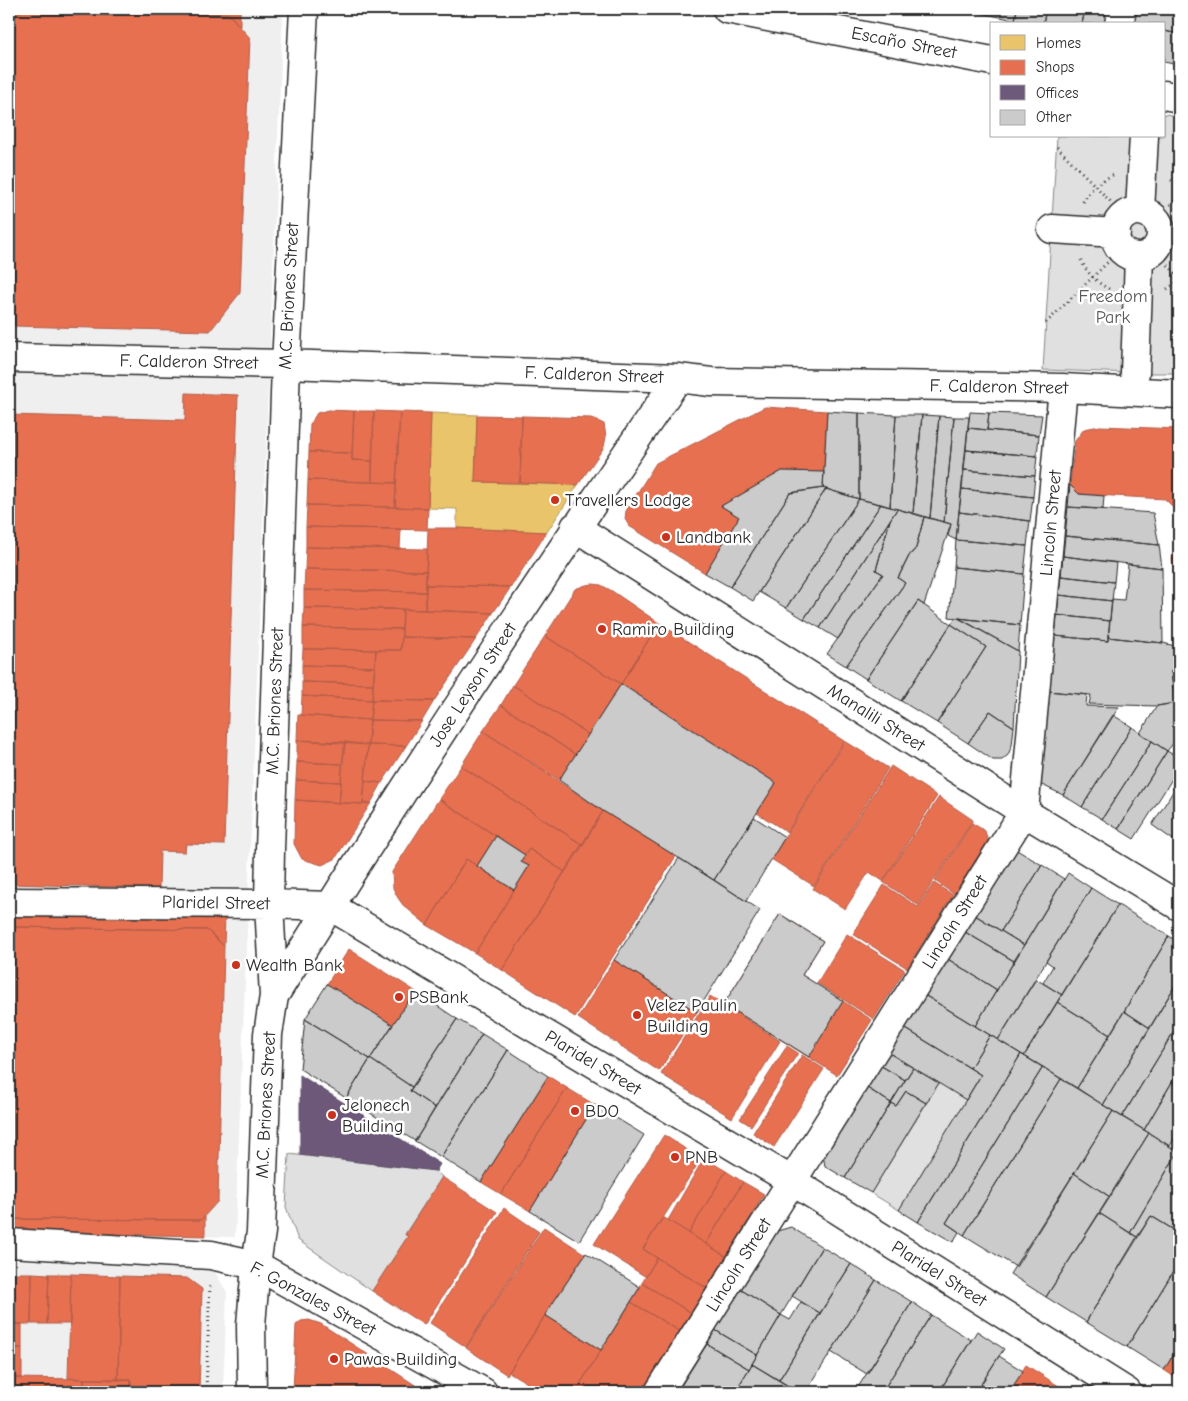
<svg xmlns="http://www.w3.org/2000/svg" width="1188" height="1401" font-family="'Comic Neue',sans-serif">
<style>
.built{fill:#efefef}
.green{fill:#e0e0e0;stroke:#868686}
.homes{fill:#e9c46a;stroke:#b09657}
.shops{fill:#e76f51;stroke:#af5b46}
.offices{fill:#6d597a;stroke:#594b62}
.building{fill:#cbcbcb;stroke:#2b2b2b}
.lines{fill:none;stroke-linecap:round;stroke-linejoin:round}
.minor-casing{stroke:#2b2b2b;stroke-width:31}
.path{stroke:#2b2b2b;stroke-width:3;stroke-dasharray:1 4;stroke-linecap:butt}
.minor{stroke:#fff;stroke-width:28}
.poi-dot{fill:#c8321e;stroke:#fff;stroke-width:2}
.labels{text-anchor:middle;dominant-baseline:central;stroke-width:5;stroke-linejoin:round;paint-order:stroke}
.street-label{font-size:18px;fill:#2b2b2b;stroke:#fff}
.park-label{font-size:18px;fill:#585858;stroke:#fff}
.poi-label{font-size:18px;fill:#2b2b2b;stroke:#fff;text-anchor:start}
</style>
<rect width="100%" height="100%" fill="#fff"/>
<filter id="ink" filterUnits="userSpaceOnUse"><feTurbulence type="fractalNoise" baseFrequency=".02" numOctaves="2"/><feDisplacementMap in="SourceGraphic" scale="10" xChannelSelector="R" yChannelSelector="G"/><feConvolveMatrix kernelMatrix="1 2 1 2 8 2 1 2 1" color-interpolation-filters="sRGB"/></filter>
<g filter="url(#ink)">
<path class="built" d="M9 9H283L235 1237 9 1232Z
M9 1260 212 1267 227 1292 223 1392H9Z"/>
<path class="green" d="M1164 114 1179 116V373H1135L1043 370 1057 136H1164Z
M939 1083 966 1100 899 1210 871 1193Z
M289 1154 436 1171 442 1177 405 1234 408 1236 372 1291 298 1240 286 1207Z"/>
<path class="homes" d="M431 413 477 415 475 482 578 485 547 532 457 528V509L428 508Z"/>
<path class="shops" d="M9 9H24L9 23Z
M24 9 229 14 250 38 240 293 210 331 14 326 9 321V23Z
M53 9H240V27L229 14Z
M186 393 238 395 224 845 186 844 185 852 160 851 159 888 9 884V415L185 420Z
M765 407 827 411 824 472 782 471 721 506 739 517 705 573 629 526 625 519 626 511 656 463Z
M328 410 354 411 352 453 309 452 310 424 317 413Z
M354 411H374L372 461 352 460Z
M374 411 400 412 396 483 372 482Z
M400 412 431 413 428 508 395 507Z
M477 415 522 416 520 483 475 482Z
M522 416 591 418 604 424 606 437 604 447 578 485 520 483Z
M1100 426 1179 429V513L1165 499 1079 494 1070 485 1075 441 1084 429Z
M309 452 352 453V460L372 461V482L308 480Z
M308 480 396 483 395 507 307 505Z
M307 505 428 508 427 530 306 527Z
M306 527 401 529 400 549 306 547Z
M428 528H457L547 532 511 587 426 585Z
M306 547 427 549 426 571 305 569Z
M1179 556V574L1175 575 1172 557Z
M305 569 426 571V592L304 590Z
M593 584 601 585 612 591 659 623 621 684 545 636 575 589 586 585Z
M426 585 511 587 493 613 425 610Z
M304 590 426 592 425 610 304 608Z
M304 608 403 609 402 629 303 627Z
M403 609 425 610 493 613 476 639 402 637Z
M659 623 844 741 787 832 757 813 776 783 621 684Z
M303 627 402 629 401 650 303 649Z
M545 636 621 684 589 735 513 685Z
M402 637 476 639 434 701 372 700 376 650H401Z
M303 649 376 650 375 667 302 665Z
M302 665 375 667 373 684 302 682Z
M302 682 373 684 372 700 302 696Z
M513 685 589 735 576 755 501 705Z
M302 696 372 700 370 720 301 715Z
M372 700 434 701 422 721 370 720Z
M501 705 576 755 559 780 483 731Z
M298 715 370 720 368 745 297 740Z
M370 720 422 721 406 746 368 745Z
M483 731 603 811 583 845 461 766Z
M297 740 345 742 342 764 297 762Z
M845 741 888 768 814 886 771 859Z
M345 742 368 745 363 804 339 803Z
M368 745 406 746 382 783 365 781Z
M297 762 342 764 341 782 296 780Z
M461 766 583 845 565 872 529 849 525 855 439 799Z
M891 766 937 796 883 881 869 872 845 909 813 889Z
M296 780 341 782 339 803 295 800Z
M365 781 382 783 371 803 363 804Z
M939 797 973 820 918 905 883 882Z
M439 799 496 836 477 866 466 859 427 925 403 905 398 898 393 888 392 872Z
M295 800 363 804 371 803 335 859 322 865 302 859 294 844Z
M603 811 676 856 575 1017 502 970Z
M972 823 985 831 988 841 954 894 935 881Z
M529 849 565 872 502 970 475 953 529 866 521 862Z
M466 859 514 890 475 953 427 925Z
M934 883 953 895 907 968 853 934 884 885 918 907Z
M9 908 225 913 224 946 207 930 9 927Z
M780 914 823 941 802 975 872 1020 837 1075 724 1004Z
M9 927 207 930 224 946 218 1201 201 1220 9 1219Z
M847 934 905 970 874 1019 817 983Z
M349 949 415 991 393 1025 327 984Z
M614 960 697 1012 659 1071 578 1018Z
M710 996 780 1041 732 1118 661 1074Z
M787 1046 798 1053 751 1126 740 1119Z
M802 1055 824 1069 774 1147 753 1133Z
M548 1076 567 1088 501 1194 481 1182Z
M567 1088 595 1105 530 1211 501 1194Z
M664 1135 701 1159 643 1249 657 1258 646 1277 594 1244Z
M704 1158 726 1171 689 1233 668 1220Z
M726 1171 743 1182 706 1244 689 1233Z
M442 1177 497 1212 424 1325 372 1291 408 1236 405 1235Z
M743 1182 764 1194 727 1257 706 1244Z
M504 1208 539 1232 466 1347 430 1323Z
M205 1216V1236L9 1232V1219L201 1220Z
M663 1217 727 1257 708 1289 643 1249Z
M544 1227 585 1254 507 1375 466 1348Z
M657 1258 708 1289 693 1314 642 1283Z
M9 1273H32L31 1324H9Z
M32 1273 49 1274 47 1324H31Z
M49 1274H71L70 1324H47Z
M71 1274 120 1276 118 1380 68 1378Z
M120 1276 187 1278 202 1289 199 1392H131V1379L118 1380Z
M642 1283 693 1314 681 1332 631 1302Z
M631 1302 681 1332 643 1392H575Z
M545 1315 601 1350 575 1392H542L509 1372Z
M309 1320 321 1324 426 1392H293L296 1325 301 1321Z
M9 1324H22V1348H9Z
M1179 1345V1380L1164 1370Z
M9 1348H22V1378H9Z
M1026 1365 1068 1392H1009Z
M9 1378 84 1379V1392H9Z
M84 1379H131V1392H84Z"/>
<path class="offices" d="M300 1075 440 1164 436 1171 300 1155Z"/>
<path class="building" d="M971 9H1017L1015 20 970 11Z
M1017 9H1046L1043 24H1032L1015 20Z
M1046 9H1085L1082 24H1043Z
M1085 9H1116L1115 24H1082Z
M1129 9H1171L1179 10V34L1164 31V24H1126Z
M1164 31 1179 34V65L1164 62Z
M827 411 859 413V499L823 488Z
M970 412 989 413 987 430 968 428Z
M859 413 896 415 890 507 859 499Z
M989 413 1042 415 1039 435 987 430Z
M896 415H922L913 513 890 507Z
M922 415 939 416 930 518 913 513Z
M939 416 954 417 944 522 930 518Z
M954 417H969L956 540 948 536 951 524 944 522Z
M968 428 1039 435 1037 456 966 450Z
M966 450 1037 456 1035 476 964 470Z
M964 470 1035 476 1033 497 962 489Z
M782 471 824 472 823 488 790 493 730 587 705 573 739 517 721 506Z
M1070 485 1079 494 1104 496 1103 509 1068 507Z
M823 488 826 489 753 601 730 587 790 493Z
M826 489 859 499 786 608 759 592Z
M962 489 1033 497 1030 521 959 512Z
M859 499 881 504 804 619 786 608Z
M881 504 897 509 820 628 804 619Z
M1068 507 1153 513 1159 545 1065 536Z
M897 509 924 517 916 548 909 556 898 578 905 583 846 666 827 654 883 574 876 570 890 520Z
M959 512 1030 521 1027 546 956 540Z
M924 517 951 524 924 605 918 601 866 679 846 666 905 583 898 578 909 556 916 548Z
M890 520 876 570 883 574 838 639 820 628Z
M1065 536 1159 545 1162 568 1063 556Z
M956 540 1027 546 1024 574 954 567Z
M1063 556 1116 563 1114 582 1061 576Z
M1128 564 1162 568 1163 643 1108 637 1112 599 1124 600Z
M954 567 1024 574 1020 625 949 617Z
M1061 576 1114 582 1112 601 1059 595Z
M1059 595 1112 601 1110 621 1057 615Z
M918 601 951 624 901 701 866 679Z
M1057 615 1110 621 1108 641 1055 636Z
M956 617 1018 651 1014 727 990 711 968 743 937 723 986 647 951 624Z
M959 618 1020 625 1018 651Z
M951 624 986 647 937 723 901 701Z
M1055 636 1108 641V637L1163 643 1179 647V669L1171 671 1175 703 1157 706 1089 704 1091 695 1048 691Z
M1179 669V736L1167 751 1140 733 1157 706 1175 703 1171 671Z
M621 684 776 783 714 880 603 811 559 780Z
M1048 691 1087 695 1086 706 1119 707 1063 795 1042 785 1036 778Z
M990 711 1014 727 1012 745 1008 755 1002 760H993L968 743Z
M1113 715 1132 727 1082 807 1063 795Z
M1132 727 1152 741 1102 819 1082 807Z
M1152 741 1167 751 1118 829 1102 819Z
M1167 751 1179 758V768L1134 839 1118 829Z
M1179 782V844L1152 825Z
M754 817 785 837 746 901 714 880Z
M496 836 525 855 521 862 529 866 514 890 477 866Z
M1010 846 1042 865 1001 931 970 912Z
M679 858 760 910 697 1012 614 960Z
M1042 865 1064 879 1024 945 1001 931Z
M1068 873 1091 888 998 1040 975 1026Z
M1091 888 1118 905 1062 995 1043 983 1053 966 1046 961Z
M1118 905 1169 936 1110 1035 1057 1002Z
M970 912 1024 945 1014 961 960 929Z
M780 914 823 941 802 975 843 1001 809 1057 724 1004Z
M960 929 1014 961 997 990 943 956Z
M1169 936 1179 943V979L1150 1028 1124 1011Z
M943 956 997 990 975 1026 921 993Z
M1036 979 1062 995 1024 1056 998 1040Z
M1179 979V1023L1122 1117 1103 1105Z
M327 984 393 1025 370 1059 305 1019Z
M415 991 457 1019 412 1087 370 1059Z
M921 993 990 1035 970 1068 901 1026Z
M1057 1002 1110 1035 1077 1088 1024 1056Z
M1124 1011 1150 1028 1103 1105 1077 1088Z
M305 1019 370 1059 346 1098 300 1069Z
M457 1019 482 1034 435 1108 410 1091Z
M1179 1023V1070L1144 1130 1122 1117Z
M901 1026 981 1075 966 1100 886 1051Z
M482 1034 508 1050 441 1157 415 1141Z
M990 1035 1021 1054 918 1222 899 1210 981 1075 970 1068Z
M508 1050 548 1076 481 1182 441 1157Z
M886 1051 913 1068 905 1080 878 1064Z
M1021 1054 1043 1067 946 1223 959 1232 953 1242 918 1222Z
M370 1059 412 1087 410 1091 435 1108 415 1141 346 1098Z
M878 1064 905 1080 891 1103 864 1086Z
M1043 1067 1061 1079 964 1235 946 1223Z
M913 1068 939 1083 926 1103 906 1091 896 1106 891 1103Z
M1179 1070V1087L1172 1082Z
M1061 1079 1113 1111 1016 1267 964 1235Z
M1172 1082 1179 1087V1130L1170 1146 1144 1130Z
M864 1086 891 1103 845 1178 825 1166 823 1155Z
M906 1091 926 1103 871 1193 845 1178 891 1103 896 1106Z
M595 1105 644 1135 579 1241 530 1211Z
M1113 1111 1149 1133 1110 1197 1074 1173Z
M1149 1133 1178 1152 1130 1233 1099 1213Z
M1178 1152 1179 1233 1151 1216 1137 1237 1130 1233Z
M1074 1173 1110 1197 1046 1297 1010 1274Z
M1099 1213 1137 1237 1086 1322 1046 1297Z
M1151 1216 1179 1233V1262L1127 1347 1086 1322Z
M791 1227 822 1247 781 1315 740 1289 774 1232Z
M822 1247 851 1264 820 1313 792 1296Z
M586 1253 640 1287 601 1350 545 1315Z
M1179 1262V1345L1164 1370 1127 1347Z
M851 1264 876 1280 806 1392H798L779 1380Z
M876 1280 912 1302 867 1374 831 1352Z
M740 1289 781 1315 757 1355 715 1330Z
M801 1302 820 1313 779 1380 752 1364 781 1315 790 1320Z
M912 1302 931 1315 882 1392H855Z
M931 1315 971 1340 939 1392H882Z
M715 1330 757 1355 749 1369 707 1344Z
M977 1331 1004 1349 999 1356 976 1392H939Z
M707 1344 749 1369 735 1392H677Z
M999 1356 1023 1371 1009 1392H976Z
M752 1364 794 1390 793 1392H735Z"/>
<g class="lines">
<g class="minor-casing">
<path id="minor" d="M727 9 992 61
M1119 24 1122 9
M1164 95 1179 98
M1140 211 1144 136
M1115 234a23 23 0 1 1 46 0a23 23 0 1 1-46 0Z
M1052 229 1116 233
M9 358 286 364 678 378 711 382 1063 388 1179 394
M1135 373 1139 257
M575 527 1024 812 1179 906
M9 902 269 904 330 906 792 1181 1127 1392
M274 996C403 787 539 581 678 378
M9 1243 211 1255 256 1265 483 1392
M252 1392 251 1325 256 1265 261 1232 268 1034 274 996 269 904 270 850 286 364 304 9
M659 1392 1024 812 1063 388"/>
</g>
<path class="path" d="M1057 147 1112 203
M1171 180 1179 185
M1083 202C1090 189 1100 181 1113 175
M1170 205 1179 196
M1081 260C1087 273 1096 282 1109 289
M1168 265 1179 277
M1167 289 1179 281
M1046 323 1108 262
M206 1392 210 1284"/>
<use href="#minor" class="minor"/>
</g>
</g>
<g class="poi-dot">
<circle cx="555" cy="500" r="5"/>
<circle cx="666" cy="537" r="5"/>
<circle cx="602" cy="629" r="5"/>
<circle cx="236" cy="965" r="5"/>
<circle cx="399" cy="997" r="5"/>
<circle cx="637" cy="1015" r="5"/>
<circle cx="575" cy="1111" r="5"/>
<circle cx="332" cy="1115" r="5"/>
<circle cx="675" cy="1157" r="5"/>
<circle cx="334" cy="1359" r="5"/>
</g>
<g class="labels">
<g class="street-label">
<text transform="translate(904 43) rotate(11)">Escaño Street</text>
<text transform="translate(289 296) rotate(-87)">M.C. Briones Street</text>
<text transform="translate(189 362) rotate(1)">F. Calderon Street</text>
<text transform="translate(594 375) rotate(2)">F. Calderon Street</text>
<text transform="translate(999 387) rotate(1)">F. Calderon Street</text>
<text transform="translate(1051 523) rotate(-85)">Lincoln Street</text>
<text transform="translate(473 685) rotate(-57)">Jose Leyson Street</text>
<text transform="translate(275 701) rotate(-88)">M.C. Briones Street</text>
<text transform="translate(876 718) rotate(32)">Manalili Street</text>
<text transform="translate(216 903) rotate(1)">Plaridel Street</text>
<text transform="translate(955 922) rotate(-58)">Lincoln Street</text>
<text transform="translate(593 1063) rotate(31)">Plaridel Street</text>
<text transform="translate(266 1105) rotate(-87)">M.C. Briones Street</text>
<text transform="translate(739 1265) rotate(-58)">Lincoln Street</text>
<text transform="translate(939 1274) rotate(32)">Plaridel Street</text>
<text transform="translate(313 1299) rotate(28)">F. Gonzales Street</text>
</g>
<g class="park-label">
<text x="1113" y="296">Freedom<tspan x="1113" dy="21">Park</tspan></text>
</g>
<g class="poi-label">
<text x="565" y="500">Travellers Lodge</text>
<text x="676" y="537">Landbank</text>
<text x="612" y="629">Ramiro Building</text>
<text x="246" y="965">Wealth Bank</text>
<text x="409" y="997">PSBank</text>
<text x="647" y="1005">Velez Paulin<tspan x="647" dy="21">Building</tspan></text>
<text x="342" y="1105">Jelonech<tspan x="342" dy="21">Building</tspan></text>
<text x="585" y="1111">BDO</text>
<text x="685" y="1157">PNB</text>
<text x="344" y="1359">Pawas Building</text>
</g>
</g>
<rect width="1188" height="1401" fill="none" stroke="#fff" stroke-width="30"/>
<rect x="15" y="15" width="1158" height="1371" fill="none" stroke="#2b2b2b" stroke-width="2" filter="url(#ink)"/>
<rect x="990" y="22" width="175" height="115" fill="#ffffff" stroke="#aaaaaa"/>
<rect x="1000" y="35" width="25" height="15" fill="#e9c46a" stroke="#aaaaaa"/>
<text x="1036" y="48" font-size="15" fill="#2b2b2b">Homes</text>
<rect x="1000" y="60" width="25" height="15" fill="#e76f51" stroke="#aaaaaa"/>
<text x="1036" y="72" font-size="15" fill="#2b2b2b">Shops</text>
<rect x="1000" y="85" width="25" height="15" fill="#6d597a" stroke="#aaaaaa"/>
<text x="1036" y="98" font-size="15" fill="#2b2b2b">Offices</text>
<rect x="1000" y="110" width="25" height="15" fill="#cbcbcb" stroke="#aaaaaa"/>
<text x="1036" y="122" font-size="15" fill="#2b2b2b">Other</text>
</svg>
